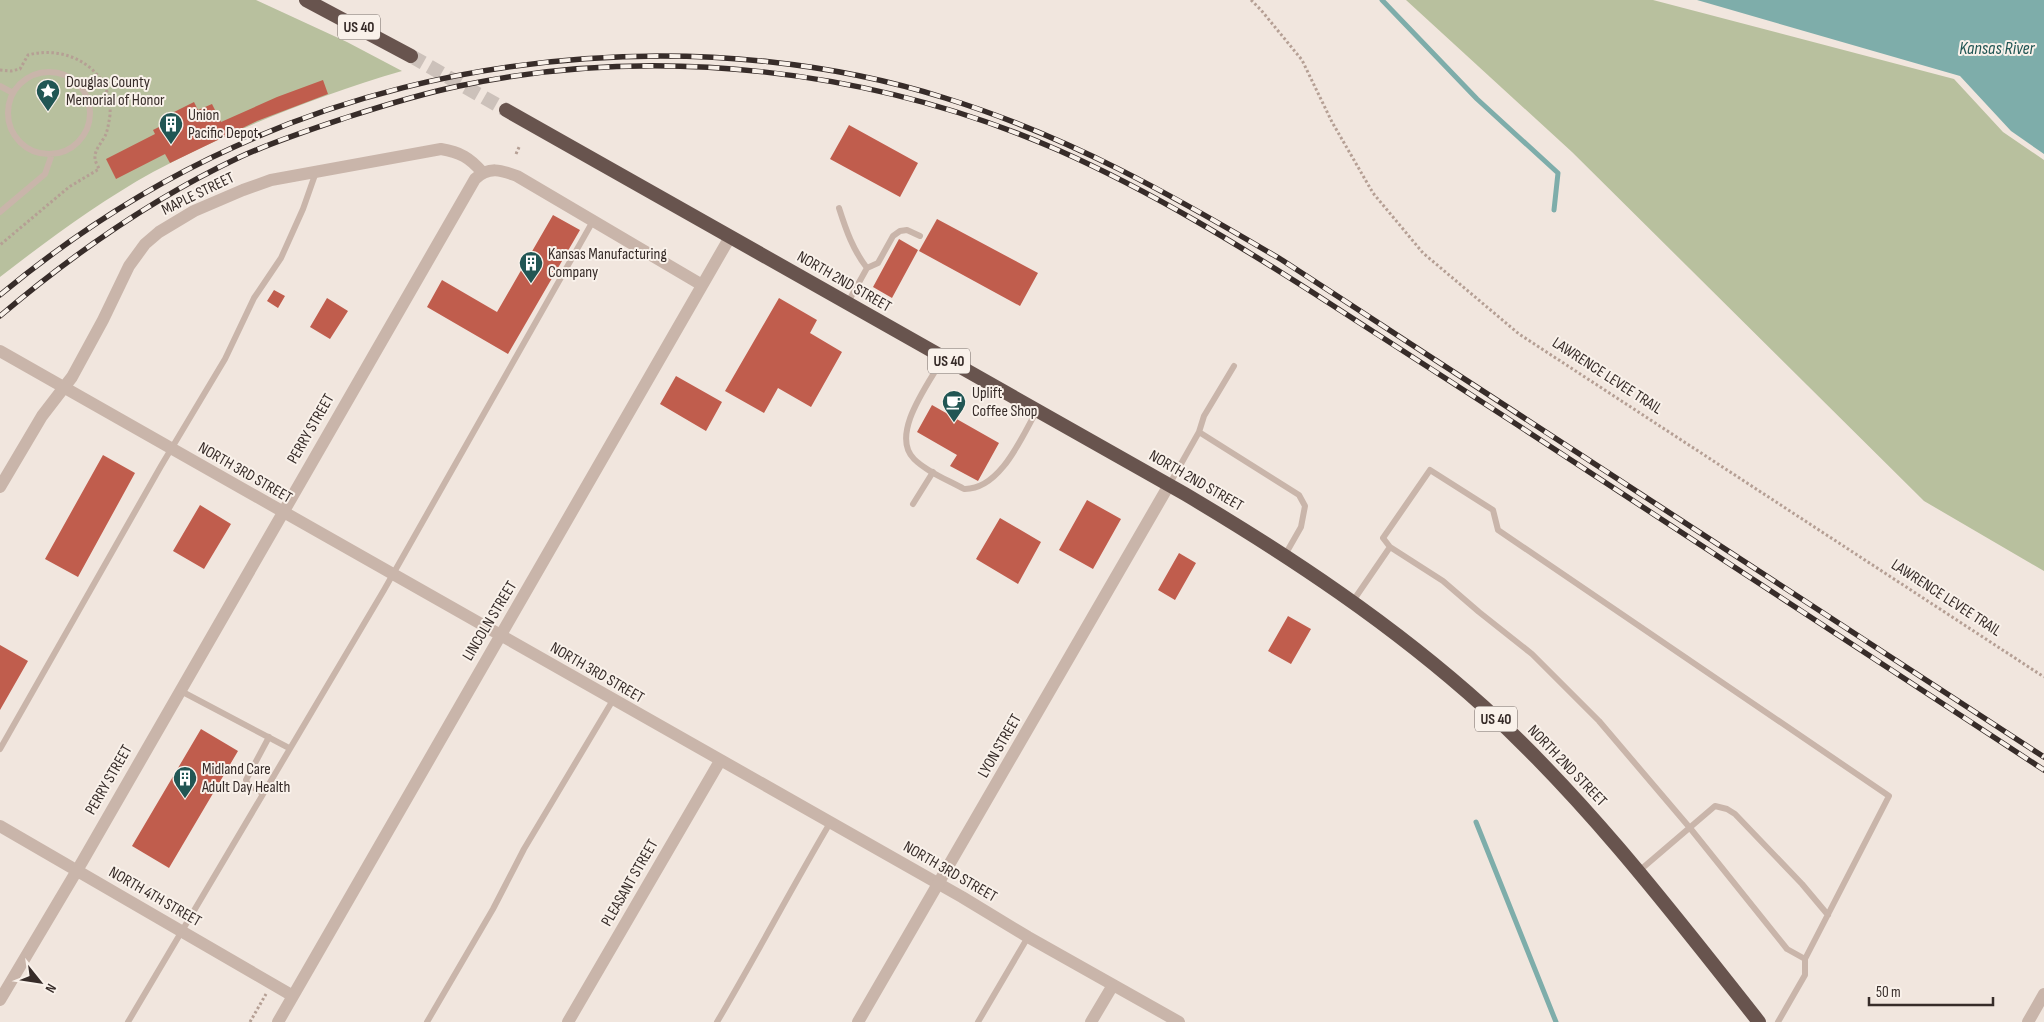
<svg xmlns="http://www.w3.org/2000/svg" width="2044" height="1022" font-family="'Sofia Sans Condensed',sans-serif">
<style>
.green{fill:#b8c09e}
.water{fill:#7eadaa}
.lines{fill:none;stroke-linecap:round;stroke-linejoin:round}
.stream{stroke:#7eadaa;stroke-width:5}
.building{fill:#c05d4d}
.trunk-tunnel{stroke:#ccc1ba;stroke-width:14;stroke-dasharray:14 7;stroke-linecap:butt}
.path{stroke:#b59f94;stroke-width:3;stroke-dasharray:2.5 2.5;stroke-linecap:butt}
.service{stroke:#c9b5aa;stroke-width:6}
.minor{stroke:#c9b5aa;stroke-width:12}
.tertiary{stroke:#c9b5aa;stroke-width:12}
.trunk{stroke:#68544e;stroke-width:14}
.rail-casing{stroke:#372c29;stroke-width:5.5}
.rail{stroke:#f9f1ea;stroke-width:4;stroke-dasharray:11;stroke-linecap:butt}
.labels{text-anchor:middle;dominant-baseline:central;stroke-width:4;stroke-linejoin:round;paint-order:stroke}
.shield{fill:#f9f1ea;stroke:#716763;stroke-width:1}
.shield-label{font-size:15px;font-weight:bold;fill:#372c29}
.poi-label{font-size:16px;fill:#372c29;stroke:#f9f1ea;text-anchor:start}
.street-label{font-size:16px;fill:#372c29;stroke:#f9f1ea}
.water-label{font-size:18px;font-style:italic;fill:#215654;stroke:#f9f1ea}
</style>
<rect width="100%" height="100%" fill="#f1e6de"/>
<path class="green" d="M0 0H256L347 42 402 71C316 96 232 130 153 172 99 202 49 239 0 277Z
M1406 0H1653L1954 79 2003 132 2044 160V571L1924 501 1572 152Z"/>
<path class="water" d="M1697 0H2044V154L2011 131 1960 76Z"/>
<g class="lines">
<path class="stream" d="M1382 0 1477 99 1558 173 1554 210
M1476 822 1556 1022"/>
</g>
<path class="building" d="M323 80 328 94 257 121 170 163 165 154 116 179 106 159 155 134 153 130 169 122 166 116 194 102 198 110 212 104 221 122 277 97Z
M849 125 918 163 900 197 830 159Z
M553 215 580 230 508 354 427 307 442 280 497 312Z
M937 219 1038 273 1020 306 919 251Z
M899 239 918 250 892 298 873 287Z
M274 290 285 296 278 308 267 301Z
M327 298 348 311 330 339 310 327Z
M779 298 817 320 810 333 842 352 811 407 778 388 764 413 725 391Z
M676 376 722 402 706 431 660 404Z
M932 405 999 443 978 481 950 466 957 455 917 432Z
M103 455 135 473 78 577 45 559Z
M1087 500 1121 519 1093 569 1059 550Z
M200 505 231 524 204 569 173 551Z
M1000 518 1041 542 1018 584 976 559Z
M1179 553 1196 563 1175 600 1158 590Z
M1288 616 1311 629 1291 664 1268 651Z
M0 645 28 661 0 710Z
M201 729 238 751 169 868 132 846Z"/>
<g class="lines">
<path class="trunk-tunnel" d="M411 56 506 110"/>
<path class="path" d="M1251 0 1261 10 1302 60 1332 122 1373 193 1423 253 1519 334 2044 677
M0 70 11 71 20 69 28 55C68 44 113 70 110 115 109 122 108 128 106 134 103 141 94 150 95 158 95 162 98 166 99 169L69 187 0 245
M516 154 520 145
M250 1022 266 994"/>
<path class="service" d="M8 113a41 41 0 1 1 82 0a41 41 0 1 1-82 0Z
M0 86 13 93
M839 208C846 230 853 250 867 268
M0 212 45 174 52 154
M847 304 867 268 878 263 893 236 900 231 907 230 920 236
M943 358C930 382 889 434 914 459 927 472 948 480 964 489 1000 490 1022 437 1037 410
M1199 432 1299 495 1305 506 1301 527 1285 555
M1169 485 1199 432 1204 416 1234 366
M913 504 933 472
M1390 547 1443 581 1479 612 1532 654 1599 721 1690 828 1787 949 1805 959
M1353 601 1390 547 1383 538 1430 470 1493 510 1498 530 1889 796 1805 959V975L1778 1022
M179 690 289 748
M0 749 161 466 225 359 254 298 281 258 303 209 316 172
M262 793 248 784 246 780 269 737
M1639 871 1715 806 1727 809 1735 814 1802 884 1828 915
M128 1022 384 590 593 221
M427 1022 493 909 524 849 613 700
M717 1022C756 956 791 889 830 823
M978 1022 1028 937"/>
<path class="minor" d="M0 351 962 897 1028 937 1179 1022
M0 487 42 416 72 377 103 320 129 266 145 244 159 232 194 211 243 190 271 180 441 149C460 152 470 158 482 172
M0 826 293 996
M0 1000 82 862 475 179C489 166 501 170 517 176L702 285
M278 1022 730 237
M568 1022 720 761
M1091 1022 1113 985
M2028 1022 2044 994"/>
<path class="tertiary" d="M858 1022 1169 485"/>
<path class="trunk" d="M306 0 411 56
M506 110 1185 494C1291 557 1392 624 1484 707 1587 801 1673 913 1759 1022"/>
<g class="rail-casing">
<path id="rail" d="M0 295C71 236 150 185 234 147 447 48 720 27 945 98 1068 136 1172 195 1282 260L2044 757
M0 316C73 254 153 198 240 157 275 141 312 129 348 117 385 105 421 94 459 86 657 44 873 69 1058 150 1153 192 1242 247 1329 303 1390 343 1452 382 1513 422 1690 538 1867 654 2044 770"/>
</g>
<use href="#rail" class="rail"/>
</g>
<defs>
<g id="sight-pin" transform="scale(1.25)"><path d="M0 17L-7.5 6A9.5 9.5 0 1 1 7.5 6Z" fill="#215654" stroke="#f9f1ea"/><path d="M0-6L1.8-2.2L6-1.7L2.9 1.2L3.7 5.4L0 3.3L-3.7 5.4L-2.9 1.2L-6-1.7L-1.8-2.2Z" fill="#fff"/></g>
<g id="building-pin" transform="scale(1.25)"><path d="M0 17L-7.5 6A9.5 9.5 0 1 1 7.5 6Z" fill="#215654" stroke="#f9f1ea"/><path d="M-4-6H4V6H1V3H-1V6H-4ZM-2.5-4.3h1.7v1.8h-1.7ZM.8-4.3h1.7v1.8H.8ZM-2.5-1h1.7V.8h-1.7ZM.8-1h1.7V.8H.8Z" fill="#fff"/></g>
<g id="cafe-pin" transform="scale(1.25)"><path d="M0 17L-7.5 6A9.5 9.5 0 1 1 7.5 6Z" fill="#215654" stroke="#f9f1ea"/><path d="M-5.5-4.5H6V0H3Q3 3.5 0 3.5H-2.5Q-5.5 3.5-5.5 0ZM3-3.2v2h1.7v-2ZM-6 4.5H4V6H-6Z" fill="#fff"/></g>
</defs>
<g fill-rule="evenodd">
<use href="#sight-pin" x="48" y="91"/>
<use href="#building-pin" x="171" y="124"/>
<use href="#building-pin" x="531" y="263"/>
<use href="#cafe-pin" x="954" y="402"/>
<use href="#building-pin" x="185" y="778"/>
</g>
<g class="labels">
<g class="shield">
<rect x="338" y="14.5" width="42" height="25" rx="4"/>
<rect x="928" y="348.5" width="42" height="25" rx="4"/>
<rect x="1475" y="706.5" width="42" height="25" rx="4"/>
</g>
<g class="shield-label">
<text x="359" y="27">US 40</text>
<text x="949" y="361">US 40</text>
<text x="1496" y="719">US 40</text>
</g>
<g class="poi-label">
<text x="66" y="82">Douglas County<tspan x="66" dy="18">Memorial of Honor</tspan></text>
<text x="188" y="115">Union<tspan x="188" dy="18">Pacific Depot</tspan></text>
<text x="548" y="254">Kansas Manufacturing<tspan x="548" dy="18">Company</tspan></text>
<text x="972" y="393">Uplift<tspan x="972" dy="18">Coffee Shop</tspan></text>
<text x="202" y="769">Midland Care<tspan x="202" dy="18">Adult Day Health</tspan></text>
</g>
<g class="street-label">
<text transform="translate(198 194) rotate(-26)">MAPLE STREET</text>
<text transform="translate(844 282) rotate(30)">NORTH 2ND STREET</text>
<text transform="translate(1607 376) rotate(33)">LAWRENCE LEVEE TRAIL</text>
<text transform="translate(311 429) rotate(-60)">PERRY STREET</text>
<text transform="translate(245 473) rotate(30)">NORTH 3RD STREET</text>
<text transform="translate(1196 481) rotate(30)">NORTH 2ND STREET</text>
<text transform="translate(1946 598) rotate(33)">LAWRENCE LEVEE TRAIL</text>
<text transform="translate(490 621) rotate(-59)">LINCOLN STREET</text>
<text transform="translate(597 673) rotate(30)">NORTH 3RD STREET</text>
<text transform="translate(1000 746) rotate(-60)">LYON STREET</text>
<text transform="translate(1567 766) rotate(46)">NORTH 2ND STREET</text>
<text transform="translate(109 780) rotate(-60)">PERRY STREET</text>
<text transform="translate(950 872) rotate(30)">NORTH 3RD STREET</text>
<text transform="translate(630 883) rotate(-60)">PLEASANT STREET</text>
<text transform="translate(155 897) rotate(30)">NORTH 4TH STREET</text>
</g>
<g class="water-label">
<text x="1997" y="48">Kansas River</text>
</g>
</g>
<g transform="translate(40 982) rotate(120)" stroke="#f9f1ea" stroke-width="4" paint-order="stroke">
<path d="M0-4L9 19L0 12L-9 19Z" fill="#372c29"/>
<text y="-8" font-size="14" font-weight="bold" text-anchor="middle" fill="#372c29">N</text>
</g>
<path d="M1869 997v8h124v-8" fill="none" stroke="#372c29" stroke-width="2.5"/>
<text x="1876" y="997" font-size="15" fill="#372c29" stroke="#f9f1ea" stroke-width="4" paint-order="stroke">50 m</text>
</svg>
